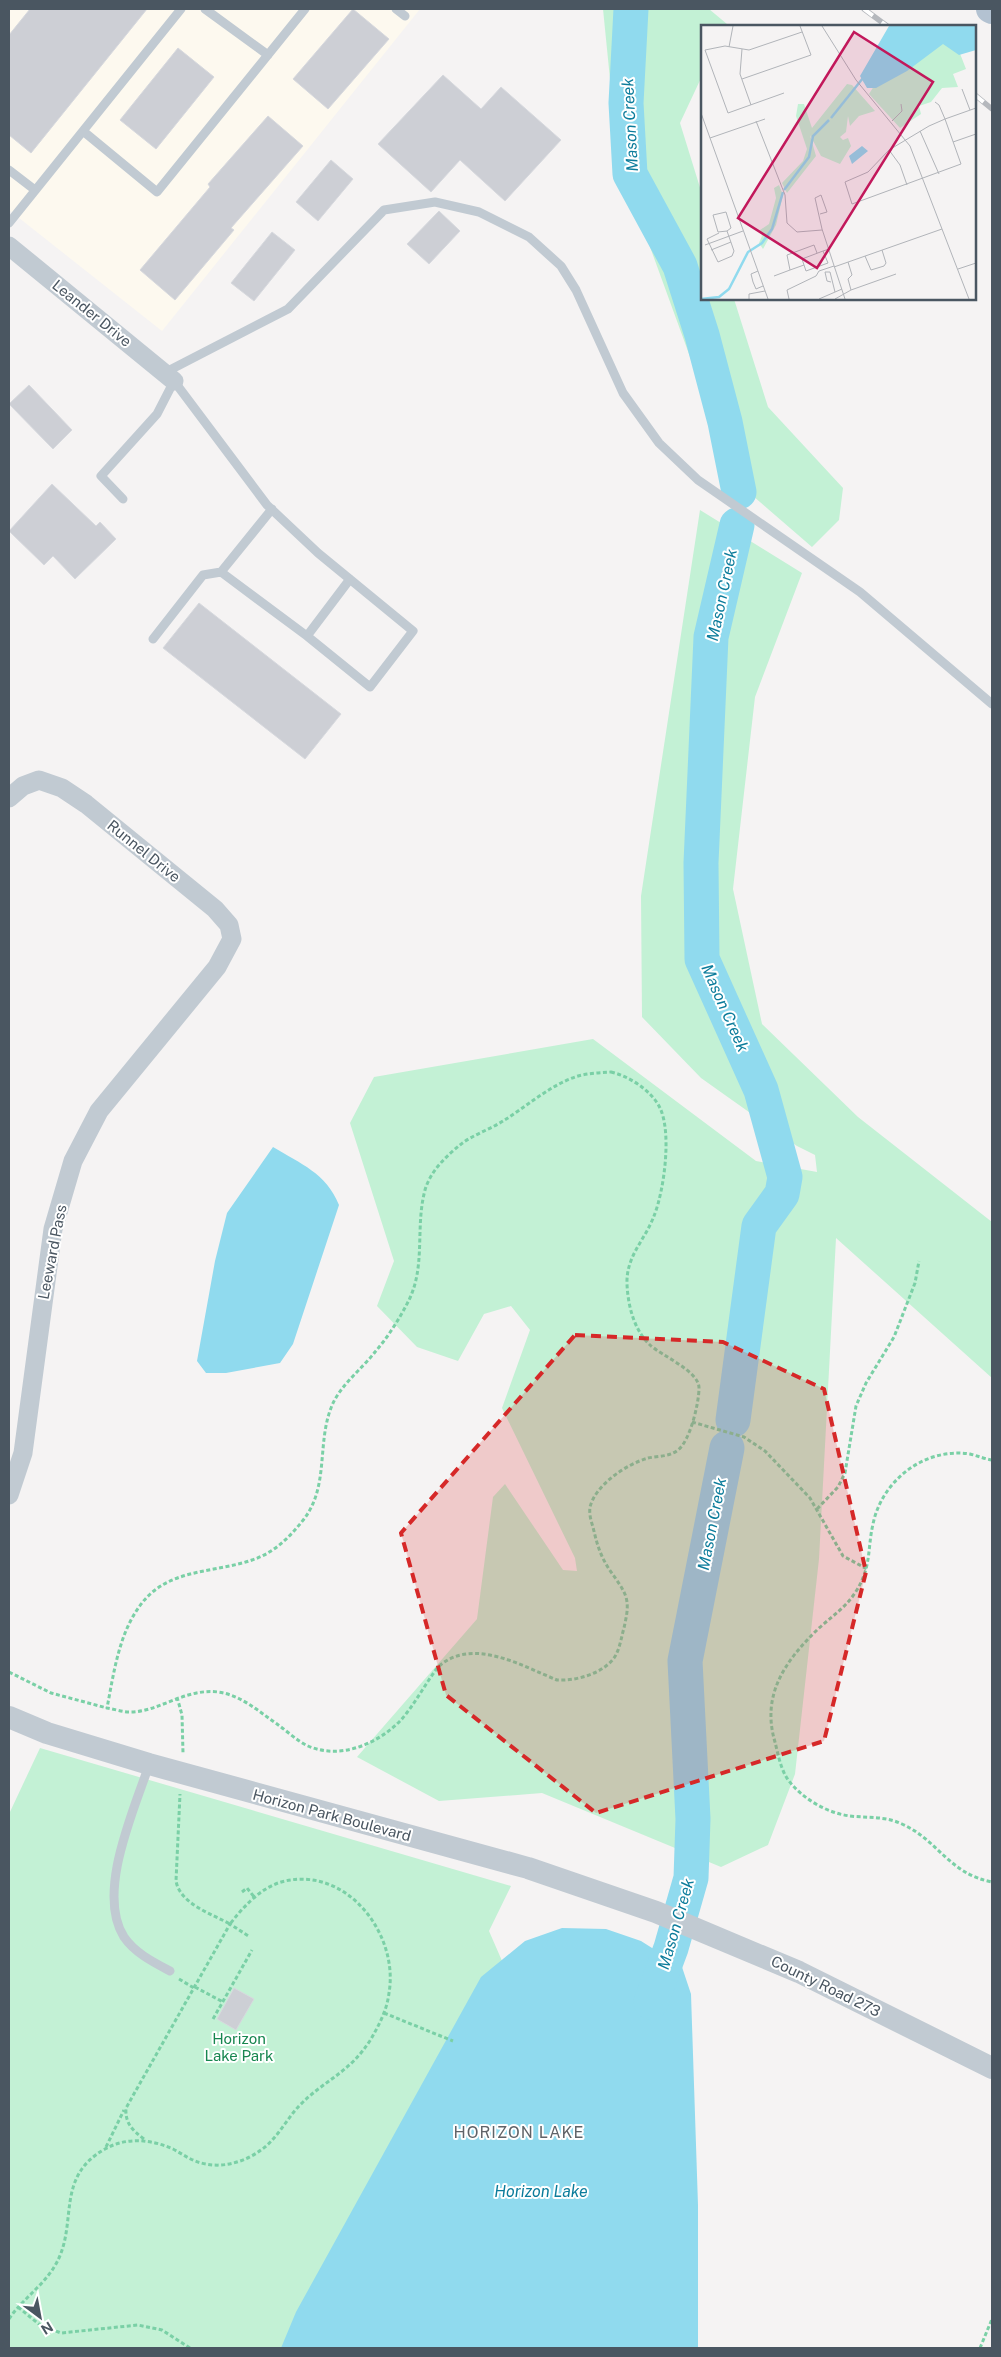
<svg xmlns="http://www.w3.org/2000/svg" width="1001" height="2357" font-family="'Public Sans',sans-serif">
<style>
.commercial{fill:#fdf9ef}
.green{fill:#c3f1d5}
.water{fill:#90daee}
.lines{fill:none;stroke-linecap:round;stroke-linejoin:round}
.river{stroke:#90daee;stroke-width:35}
.building{fill:#cdcfd5;stroke:#d7d9de}
.path{stroke:#7ad0a6;stroke-width:3;stroke-dasharray:4 2.5;stroke-linecap:butt}
.service{stroke:#c1cad2;stroke-width:9}
.minor{stroke:#c1cad2;stroke-width:19}
.tertiary{stroke:#c1cad2;stroke-width:22}
.primary{stroke:#b3c2d1;stroke-width:28}
.rail-casing{stroke:#b5b8bd;stroke-width:5.5}
.rail{stroke:#fff;stroke-width:4;stroke-dasharray:11;stroke-linecap:butt}
.marked{fill:#d62828;fill-opacity:0.2;stroke:#d62828;stroke-width:4;stroke-dasharray:10 6;stroke-linejoin:round}
.labels{text-anchor:middle;dominant-baseline:central;stroke-width:4;stroke-linejoin:round;paint-order:stroke}
.street-label{font-size:15px;fill:#4a5661;stroke:#fff}
.park-label{font-size:15px;fill:#17864f;stroke:#fff}
.water-label{font-size:16px;font-style:italic;fill:#0c7c9b;stroke:#fff}
.neighbourhood-label{font-size:16px;letter-spacing:1px;fill:#5f6368;stroke:#fff}
.inset-river{fill:none;stroke:#90daee;stroke-width:2.5}
.inset-road{fill:none;stroke:#b1b4b9;stroke-width:1}
.view{fill:#c2185b;fill-opacity:0.15;stroke:#c2185b;stroke-width:2.5}
.inset-edge{fill:none;stroke:#4a5661;stroke-width:2.5}
</style>
<rect width="100%" height="100%" fill="#f5f3f3"/>
<path class="commercial" d="M9 9H420L162 331 9 210Z"/>
<path class="green" d="M603 9H709L727 24 725 26H702V76L680 123 702 194V299H734L768 407 843 488 839 520 812 547 724 471 697 376 618 159Z
M700 510 802 573 755 697 733 889 762 1024 858 1117 992 1222V1378L836 1238 819 1559 795 1774 768 1845 721 1867 542 1793 439 1801 357 1757 477 1619 493 1497 505 1484 563 1570 577 1571 575 1558 502 1408 530 1330 511 1306 484 1314 458 1361 417 1347 377 1306 394 1261 350 1123 374 1077 593 1039 756 1161 817 1172 815 1155 797 1146 701 1078 642 1017 641 896Z
M40 1748 511 1886 489 1931 513 1986 365 2348H9V1814Z"/>
<path class="water" d="M273 1147C301 1164 326 1173 339 1205L293 1344 280 1363 226 1373H206L197 1361 215 1261 227 1213Z
M562 1928 606 1929 641 1941 682 1967 691 1994 698 2205V2348H281L296 2312 481 1977 525 1941Z"/>
<g class="lines">
<path class="river" d="M631 9 626 103 630 174 680 266 702 335 725 422 739 492
M733 1420 759 1226 782 1194 785 1177 761 1090 702 959 701 863 711 637 737 525
M651 2002 671 1948 691 1878 693 1819 685 1661 727 1448"/>
</g>
<path class="building" d="M30 9H147L31 153 9 135V35Z
M353 9 389 39 328 109 293 79Z
M178 48 214 77 156 149 120 120Z
M443 75 481 109 501 87 561 140 505 201 460 160 431 192 378 144Z
M268 116 303 146 231 228 234 230 175 300 140 270 210 187 208 184Z
M331 160 353 179 318 221 296 202Z
M439 211 460 231 429 264 407 244Z
M272 232 295 250 254 301 231 283Z
M29 385 72 430 53 449 9 404Z
M52 484 96 526 100 522 116 539 75 579 53 556 44 565 9 531Z
M199 603 341 714 305 759 163 648Z
M234 1988 254 1999 236 2030 217 2019Z"/>
<g class="lines">
<path class="path" d="M611 1072C629 1076 652 1091 660 1108 672 1133 664 1191 654 1216 645 1240 626 1256 627 1284 628 1306 634 1330 650 1345 662 1356 699 1371 699 1388 699 1403 690 1441 678 1450 669 1457 658 1456 648 1458 627 1464 596 1484 590 1507 589 1514 591 1521 593 1527 596 1540 599 1552 606 1564 612 1575 622 1585 626 1597 629 1608 626 1618 624 1628 621 1638 620 1649 614 1658 602 1674 576 1681 557 1680 522 1666 472 1636 438 1667 425 1684 415 1704 401 1720 378 1744 340 1760 308 1746 297 1741 287 1731 277 1724 258 1711 241 1695 218 1692 185 1688 159 1712 130 1712 122 1712 114 1709 107 1708 114 1672 119 1632 142 1603 169 1568 215 1573 252 1560 274 1553 290 1537 304 1519 329 1486 317 1444 331 1408 339 1386 361 1370 375 1352 388 1337 400 1318 409 1300 426 1265 415 1227 425 1190 430 1172 446 1156 460 1145 472 1135 489 1130 503 1121 526 1107 549 1086 575 1077 586 1073 599 1073 611 1072Z
M692 1422 744 1437 765 1451 810 1498 843 1556 867 1569
M992 1460C985 1459 978 1456 970 1454 925 1447 882 1480 873 1524 867 1550 872 1567 855 1593 845 1608 831 1617 818 1629 785 1661 761 1695 775 1742 778 1754 781 1771 789 1781 803 1799 827 1813 850 1816 868 1818 885 1816 902 1824 938 1840 949 1874 992 1882
M817 1509 838 1487 845 1473 856 1406 866 1383 894 1337 915 1283 919 1261
M9 1672 51 1693 107 1708
M177 1697 182 1715 183 1753
M242 1892 247 1888 255 1898
M179 1979 194 1988
M195 1987 223 2002
M384 2013 453 2041
M213 2019 252 1950
M144 2139C132 2130 125 2123 126 2108L230 1924 250 1937
M106 2147 124 2110
M18 2307 40 2325 61 2333 138 2325 162 2330 190 2348
M9 2319C23 2298 45 2285 57 2262 78 2222 55 2177 105 2149 126 2137 151 2139 173 2149 184 2155 193 2162 206 2164 225 2168 246 2161 261 2150 277 2139 286 2120 299 2106 324 2080 350 2073 371 2039 379 2025 387 2010 389 1993 399 1935 348 1867 285 1881 262 1886 244 1906 230 1924 212 1914 180 1904 176 1881L180 1794
M980 2348 992 2319"/>
<path class="service" d="M205 9 268 55
M396 9 405 16
M83 131 157 192 305 9
M9 170 35 190
M9 223 181 9
M164 373 288 309 384 210 435 202 479 212 529 237 561 266 576 290 623 393 659 443 698 480 860 592 992 704
M123 499 101 476 157 414 174 381 267 505 318 553 413 631 370 687 307 636 221 572 272 509
M307 636 350 579
M153 639 203 575 221 572
M149 1765C134 1810 96 1893 124 1937 135 1953 153 1962 170 1971"/>
<path class="minor" d="M9 246 174 381
M9 798 23 786 39 780 62 788 86 804 215 909 229 925 232 939 217 967 99 1111 73 1161 53 1229 23 1453 9 1495"/>
<path class="tertiary" d="M9 1717 47 1733 149 1764 528 1868 656 1912 799 1972 992 2068"/>
<path class="primary" d="M990 9 992 10"/>
<g class="rail-casing">
<path id="rail" d="M864 9 887 26
M975 95 992 109"/>
</g>
<use href="#rail" class="rail"/>
</g>
<path class="marked" d="M575 1335 723 1342 824 1389 866 1572 824 1741 596 1813 446 1695 401 1533Z"/>
<g class="labels">
<g class="street-label">
<text transform="translate(92 313) rotate(39)">Leander Drive</text>
<text transform="translate(144 851) rotate(39)">Runnel Drive</text>
<text transform="translate(52 1252) rotate(-79)">Leeward Pass</text>
<text transform="translate(332 1815) rotate(15)">Horizon Park Boulevard</text>
<text transform="translate(826 1986) rotate(26)">County Road 273</text>
</g>
<g class="park-label">
<text x="239" y="2038">Horizon<tspan x="239" dy="17">Lake Park</tspan></text>
</g>
<g class="water-label">
<text transform="translate(630 125) rotate(-93)">Mason Creek</text>
<text transform="translate(722 595) rotate(-78)">Mason Creek</text>
<text transform="translate(725 1008) rotate(66)">Mason Creek</text>
<text transform="translate(712 1524) rotate(-79)">Mason Creek</text>
<text transform="translate(676 1924) rotate(-74)">Mason Creek</text>
<text x="541" y="2191">Horizon Lake</text>
</g>
<g class="neighbourhood-label">
<text x="519" y="2132">HORIZON LAKE</text>
</g>
</g>
<g transform="translate(701 25)">
<rect width="275" height="275" fill="#f5f3f3"/>
<path d="M241 15 258 26 265 44 252 49 257 62 241 63 230 77 218 81 220 89 199 103 168 69 173 61ZM146 59 151 60 174 86 158 91 149 101 147 91 145 107 139 112 142 115 147 113 150 121 139 139 120 131 109 110 115 131 86 168 81 158 102 136 106 124 95 91 97 79H103L111 103ZM78 160 82 170 75 200 62 224 58 218 61 211 59 205 68 199 75 173 73 163Z" fill="#c3f1d5"/>
<path d="M188 1H275V25L258 30 242 19 206 46 175 63H166L159 51ZM161 121 167 126 151 139 148 131Z" fill="#90daee"/>
<path class="inset-river" d="M130 93 162 53M83 165 108 132 112 111 128 95M0 274 18 272 28 264 47 227 61 218 71 204 82 167"/>
<path class="inset-road" d="M121 1 155 55 209 121 268 274M28 22 32 1M41 24 39 49 50 80M41 54 110 30 99 1M261 64 269 85M83 68 27 88 4 25 24 21 48 25 101 7M234 77 238 80 244 94 260 139 151 179 144 157 167 147 188 125 228 101 244 94 275 83M0 88 67 274M55 96 84 170 86 198 96 207 121 205M191 96 201 86 200 79M219 106 238 149M9 113 64 94M252 117 275 109M188 125 199 140 206 160M119 189 126 187 120 170 114 173 121 204 144 274M18 208 6 214 17 237 31 231 33 226 26 206 30 203 25 187 12 190 17 207 26 206M4 220 42 206M10 225 30 217M122 226 127 238 105 246 101 234 122 226 128 224M164 231 170 245 183 241 185 238 181 225M147 237 151 250 147 254 150 265M103 240 89 245 86 230 113 220 116 228M133 242 241 204M257 244 275 238M57 246 50 249 52 257 55 264 62 261M73 251 89 245M130 257 126 256 124 247H129L134 267M48 274V269L64 266M88 274 86 265 115 251 118 246 133 241M118 274 141 264M134 274 150 265 195 249"/>
<path class="view" d="M153 7 232 57 116 243 37 193Z"/>
<rect width="275" height="275" class="inset-edge"/>
</g>
<rect width="1001" height="2357" fill="none" stroke="#4a5661" stroke-width="20"/>
<g transform="translate(40 2317) rotate(148)" stroke="#ffffff" stroke-width="4" paint-order="stroke">
<path d="M0-4L9 19L0 12L-9 19Z" fill="#4a5661"/>
<text y="-8" font-size="14" font-weight="bold" text-anchor="middle" fill="#4a5661">N</text>
</g>
</svg>
